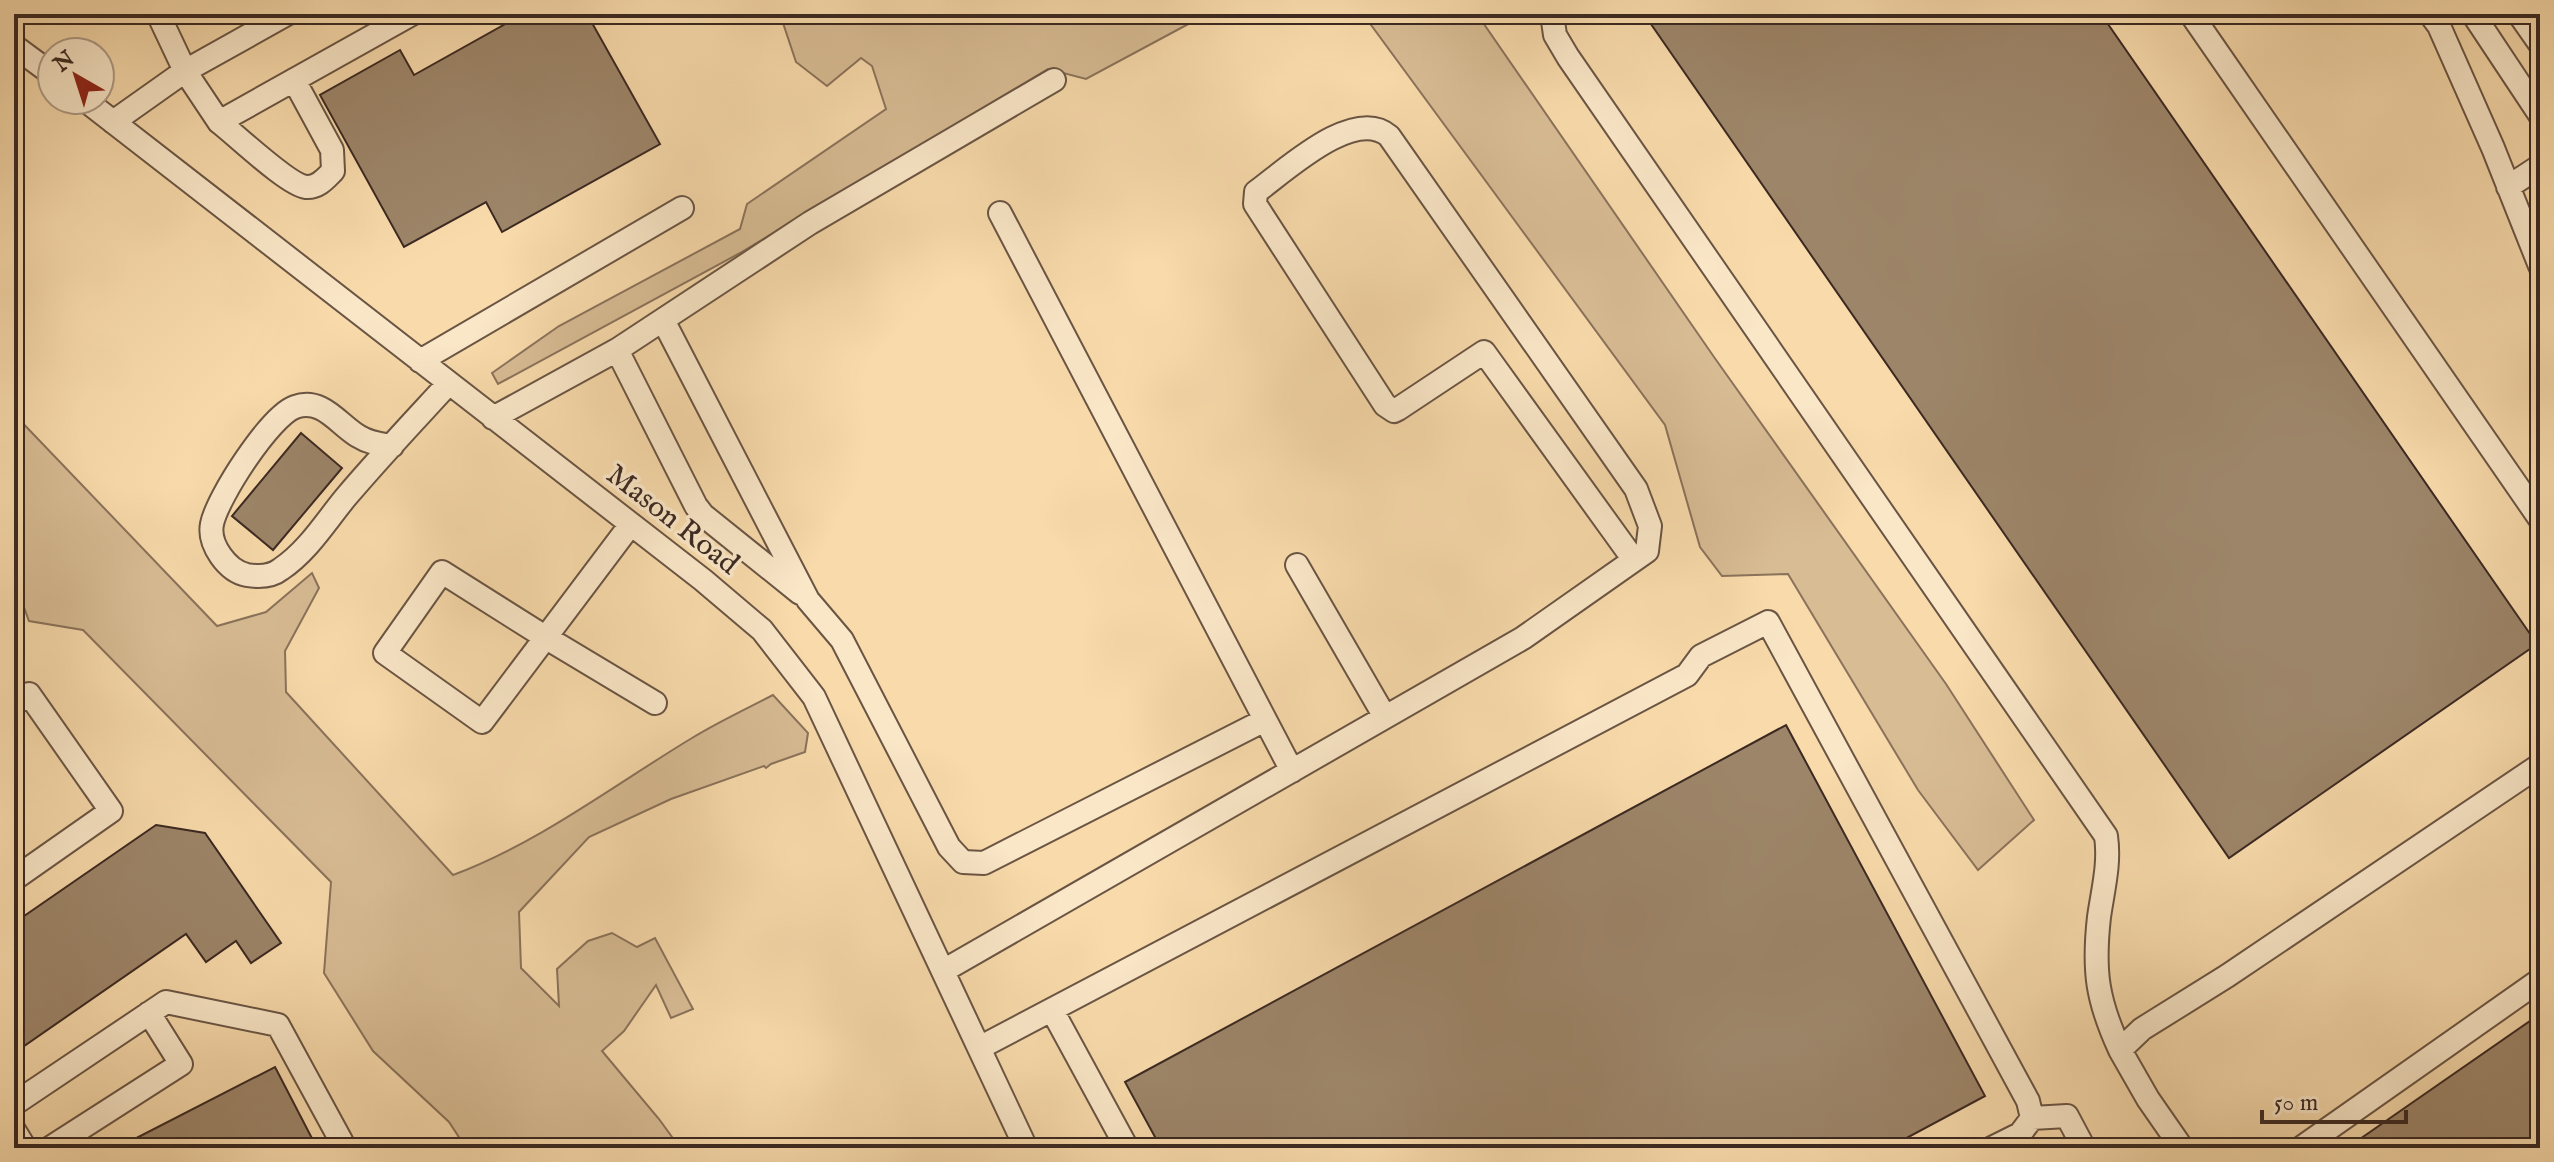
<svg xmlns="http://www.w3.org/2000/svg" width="2554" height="1162" font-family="'IM FELL English',serif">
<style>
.green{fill:#d8bc94;stroke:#8a725b;stroke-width:2}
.building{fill:#9d8569;stroke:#3b2922;stroke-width:2}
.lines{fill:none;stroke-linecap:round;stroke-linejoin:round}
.minor-casing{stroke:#6a5544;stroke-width:26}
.minor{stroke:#fae7c8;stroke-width:22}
.labels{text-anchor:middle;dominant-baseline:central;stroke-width:7;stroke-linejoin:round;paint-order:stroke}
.street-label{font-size:30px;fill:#3b2922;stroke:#fae7c8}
</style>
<rect width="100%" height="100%" fill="#f8daab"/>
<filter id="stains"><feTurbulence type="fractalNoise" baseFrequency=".0025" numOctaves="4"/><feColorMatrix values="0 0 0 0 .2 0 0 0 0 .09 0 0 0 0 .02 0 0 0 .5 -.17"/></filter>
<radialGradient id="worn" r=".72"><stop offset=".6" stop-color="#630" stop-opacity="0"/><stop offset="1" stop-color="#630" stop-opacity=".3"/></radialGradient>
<path class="green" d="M780 14H1207L1086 79 1048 69 740 253 498 384 492 373 559 326 740 229 747 204 886 109 872 66 861 58 827 86 796 62Z
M1363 14H1477L1714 357 1946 684 2034 820 1978 870 1918 790 1788 574 1722 576 1700 547 1665 425Z
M14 414 217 626 266 612 312 573 319 588 285 651 286 692 453 875C539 843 614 785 692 738 718 722 746 709 773 695L808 733 805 752 771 764 766 768 764 766 671 799 589 837 519 912 521 968 559 1006 557 969 588 941 612 933 637 947 655 938 693 1009 671 1018 656 985 624 1031 602 1051 659 1119 680 1148H466L449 1122 373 1051 324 973 331 882 83 630 29 621 14 580Z"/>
<path class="building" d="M523 14H587L660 144 502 232 486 202 404 247 320 95 400 50 414 75Z
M1644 14H2101L2537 644 2229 858Z
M301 433 342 468 273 550 232 516Z
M1786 725 1985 1096 1888 1148H1161L1125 1082Z
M156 825 205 833 281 943 251 963 236 941 206 962 186 934 14 1053V923Z
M2540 1014V1148H2347Z
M275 1067 317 1148H117Z"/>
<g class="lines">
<g class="minor-casing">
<path id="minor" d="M167 14 160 18 185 71 219 122 412 14
M1552 14 1555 35 1568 57 2106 836C2110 864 2103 889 2099 917 2093 971 2097 1000 2120 1050
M2191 14 2540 519
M2430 14 2439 26 2493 148 2540 266
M2473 14 2540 115
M2519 14 2540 44
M14 46 52 74
M85 100 703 580 762 630 814 697 1026 1148
M113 122 185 71 287 14
M219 122C236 135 288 185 306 187 318 188 326 178 333 171L332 150 294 80
M2508 187 2540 166
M1000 213 1292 771
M663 320 808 600 842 640 949 847 963 862 984 863 1265 720
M617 350 696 506 703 515 800 593
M420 361 682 208
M493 418 617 350 810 223 1054 80
M392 446C380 444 369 443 358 436 338 424 322 397 295 407 270 416 217 498 212 524 208 544 227 571 247 575 259 577 271 577 281 569 308 551 326 521 346 497 379 458 414 421 448 384
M631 524C582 590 531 656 482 722L385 653 442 572 545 637 655 703
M1297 565 1385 717
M14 704 29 694 111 811 14 879
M943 971 1523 638 1647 551 1650 526 1636 489 1389 136C1354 106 1285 171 1256 192L1255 204 1385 405 1394 411 1398 409 1484 352 1634 560
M1052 1010 1127 1148
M979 1048 1687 675 1701 656 1768 622 2028 1101 2032 1118 2020 1134 1992 1148
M14 1104 166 1002 278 1025 345 1148
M2032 1118 2067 1116 2084 1148
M14 1130 25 1148
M50 1148 181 1064 149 1013
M2182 1148 2148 1099 2120 1050 2142 1029 2227 976 2540 765
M2301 1148 2540 980"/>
</g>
<use href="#minor" class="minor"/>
</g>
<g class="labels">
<g class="street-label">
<text transform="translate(672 520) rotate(38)">Mason Road</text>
</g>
</g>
<rect width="2554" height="1162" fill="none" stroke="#f8daab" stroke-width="48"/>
<rect x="16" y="16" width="2522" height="1130" fill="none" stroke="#3b2922" stroke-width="4"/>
<rect x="24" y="24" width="2506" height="1114" fill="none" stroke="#3b2922" stroke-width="2"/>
<g transform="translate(76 76) rotate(321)"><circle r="38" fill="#fae7c8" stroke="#ae9b86" stroke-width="2"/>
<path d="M0-6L14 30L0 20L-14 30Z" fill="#8f2418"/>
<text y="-12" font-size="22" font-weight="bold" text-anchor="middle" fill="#3b2922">N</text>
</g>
<path d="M2262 1110v12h144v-12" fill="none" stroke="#3b2922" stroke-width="4"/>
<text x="2274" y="1110" font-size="24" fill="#3b2922" stroke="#fae7c8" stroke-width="6" paint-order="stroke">50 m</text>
<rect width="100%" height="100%" filter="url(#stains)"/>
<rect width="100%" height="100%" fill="url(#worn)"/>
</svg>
